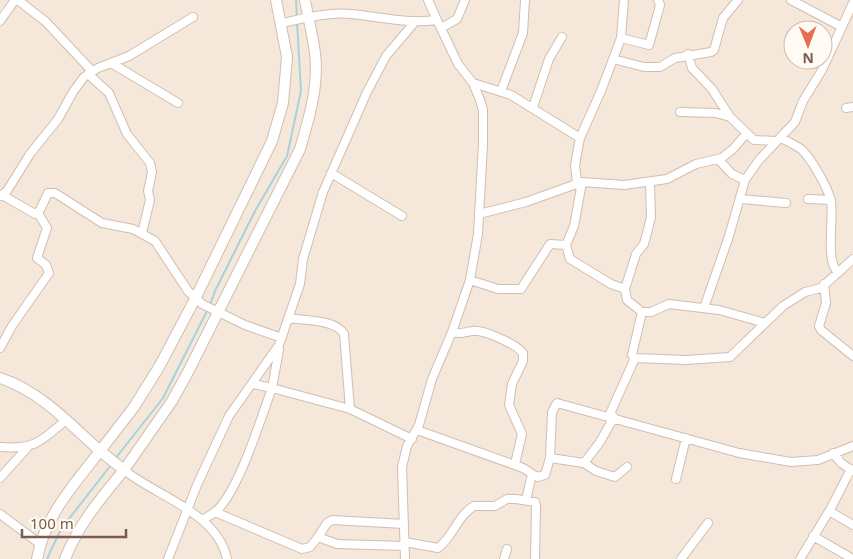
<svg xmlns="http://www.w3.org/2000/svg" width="853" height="559" font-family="'Noto Sans',sans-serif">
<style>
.residential{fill:#f5e8da;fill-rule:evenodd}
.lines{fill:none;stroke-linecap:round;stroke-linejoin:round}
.stream{stroke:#a5d3da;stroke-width:2}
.minor-casing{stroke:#d1beb0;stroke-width:10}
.tertiary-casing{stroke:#d1beb0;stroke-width:12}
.minor{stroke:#fff;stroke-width:8}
.tertiary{stroke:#fff;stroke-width:10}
</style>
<rect width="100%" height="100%" fill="#fdf6ec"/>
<path class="residential" d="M0 0H853V559H0ZM793 30H823V60H793Z"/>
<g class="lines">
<path class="stream" d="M296 0 297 18
M210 305 215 291 255 211 287 156 301 91 297 22
M115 459 163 398 208 309
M47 559 61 529 111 465"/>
<g class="minor-casing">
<path id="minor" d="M18 0 46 22 92 71
M791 0 842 27
M0 21 15 0
M282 23C305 18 327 12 351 14 382 17 405 24 437 20L428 0
M441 28 457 19 465 0
M621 38 649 45 660 5 658 0
M688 54 692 68 712 89 730 117
M613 59 644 67H660L675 58 711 52 714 50 723 18 738 0
M111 63 178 103
M88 74 109 93 127 134 150 163 152 172 148 191 150 200 142 233
M473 83 511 95 580 138 575 165 577 183
M501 91 523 33 525 0
M533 107 549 59 562 37
M846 108 853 107
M680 112 716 113 730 117 754 140 776 141
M580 138 601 91 621 38 624 0
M781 138C787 141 795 145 801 149 811 158 829 189 831 202 834 218 825 262 838 272
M718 159 732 174 745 180
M331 173 402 216
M582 182 574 226 566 245 570 259 611 284 625 289
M2 195 35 214 40 210 48 193H55L102 223 133 229 155 241 188 291 202 304 245 325 282 338
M0 196 7 191 30 154 58 119 73 92 84 77 98 68 129 56 193 17
M741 199 786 203
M808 199 831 200
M479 214 526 202 582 182 624 185 667 179 696 164 722 158 733 149 746 134
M470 280 498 289H521L550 244 566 245
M824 284 826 303 819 326 821 330 853 356
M704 308 729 236 745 180 759 160 795 122 803 101 822 70 853 3
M642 312H651L669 304 719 310 765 323
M289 318C306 321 335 319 344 334L350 409
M452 332C461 335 464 332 472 331 483 329 516 344 523 353V361L512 384 509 405 522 434 515 464
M0 348 12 326 49 273 46 265 37 258 47 228 38 213
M279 350 272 388 350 409 412 439
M635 358 632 355 642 312 627 300 625 289 636 254 644 244 648 229 651 217 650 183
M609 416 635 358 686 360 730 357 783 306 805 292 821 288 853 259
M417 430 523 468 537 477 545 475 550 458 552 412 557 403 739 453 791 462 818 460 853 446
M0 447C35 450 41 441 66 420
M833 453 841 463 853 471
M550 458 584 463 596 471 615 477 627 467
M584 463 600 442 614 417
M124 470C156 496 218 513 227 559
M0 478 27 448
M676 479 686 438
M526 500 532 474
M829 511 853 525
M215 512 302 549 310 547 318 537
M0 514 39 543
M202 520C209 516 216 513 221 506 242 480 260 421 272 388L253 384
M404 524 332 520 327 523 318 537 337 544 405 546
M813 536 853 559
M405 542 438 548C454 536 457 516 474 506H495L507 499H516L535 502 536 505 535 559
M168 559 197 485 229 416 279 345 300 284 303 259 323 192 367 92 386 56 414 23
M405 559 402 467 407 446 419 425 432 379 452 332 470 280 478 234 483 144V110L480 100 473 83 458 64 437 20
M504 559 507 549
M681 559 708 523
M800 559 831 508 851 469"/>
</g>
<g class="tertiary-casing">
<path id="tertiary" d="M0 378C40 391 70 424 100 451L134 407 159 367 195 299 272 141 283 103 287 57 276 0
M124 470 172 401 187 374 300 149C309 118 319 86 315 53 313 36 308 18 305 0
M37 559C44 517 75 483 100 451L124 470C101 498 78 525 65 559"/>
</g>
<use href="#minor" class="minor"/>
<use href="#tertiary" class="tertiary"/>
</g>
<g transform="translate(808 45) rotate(179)"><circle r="24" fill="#fffaf3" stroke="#cabbb1"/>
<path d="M0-4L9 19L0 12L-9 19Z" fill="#e76f51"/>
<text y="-8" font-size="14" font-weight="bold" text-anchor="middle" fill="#7a5c4d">N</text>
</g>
<path d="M22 529v8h104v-8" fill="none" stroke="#7a5c4d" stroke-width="2.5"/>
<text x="30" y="529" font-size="15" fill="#7a5c4d" stroke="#fffaf3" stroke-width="4" paint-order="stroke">100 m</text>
</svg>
